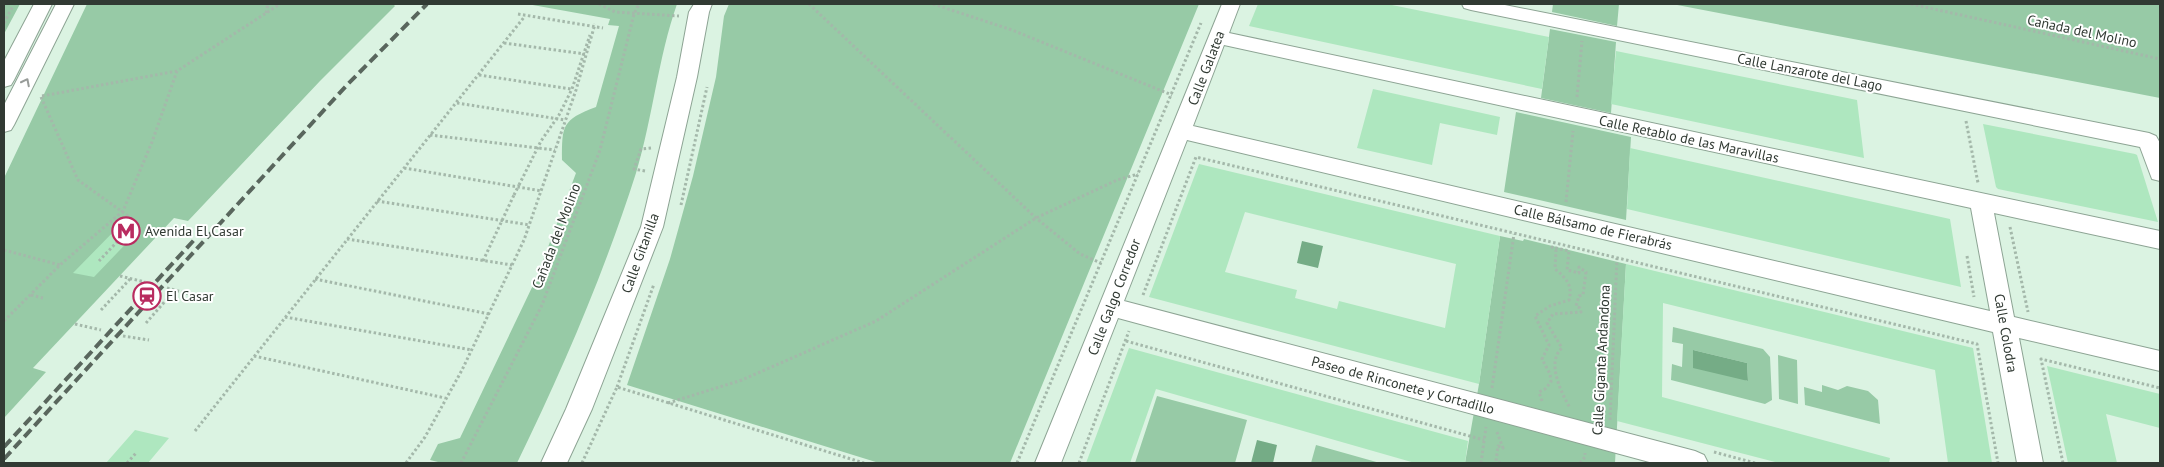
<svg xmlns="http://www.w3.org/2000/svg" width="2164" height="467" font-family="'PT Sans',sans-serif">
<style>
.green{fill:#97caa6;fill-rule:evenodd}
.water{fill:#75ac86}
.building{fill:#aee7bf;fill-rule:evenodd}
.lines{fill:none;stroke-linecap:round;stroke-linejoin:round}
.minor-casing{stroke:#8da494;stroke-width:2}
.path{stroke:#a4b8aa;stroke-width:3;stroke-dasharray:2.5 2.5;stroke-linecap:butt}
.minor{fill:#fff;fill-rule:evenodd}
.rail{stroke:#59665d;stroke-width:4;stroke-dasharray:10 5;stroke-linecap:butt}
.path-bridge{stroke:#a4b8aa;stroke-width:3;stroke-dasharray:2.5 2.5;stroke-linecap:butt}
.oneway{stroke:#989c99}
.labels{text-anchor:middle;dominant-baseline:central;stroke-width:4;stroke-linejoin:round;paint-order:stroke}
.street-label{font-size:14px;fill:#313a33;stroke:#fff}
.poi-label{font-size:14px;fill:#313a33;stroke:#fff;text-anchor:start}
</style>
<rect width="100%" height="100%" fill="#dbf3e2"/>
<path class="green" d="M4 4H20L4 34Z
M87 4H393L395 6 320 81 188 221 174 218 33 368 46 372 4 418V178Z
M527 4H677C658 58 653 117 636 173 604 273 563 369 517 463H442L430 460 438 444 460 438 536 279 576 173 562 160C562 125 562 120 596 107L619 26 608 25 610 19Z
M729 4H1199L1010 463H879L627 385 670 259 693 176 716 77 724 16Z
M1553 4H1619L1617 26 1552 12Z
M1672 4H2160V98Z
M1550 29 1616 42 1611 113 1541 98Z
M1516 112 1631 137 1626 220 1504 192Z
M1500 236 1523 241 1524 239 1626 264 1615 463H1465L1479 384Z
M1673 327 1763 349 1770 357 1772 400 1765 404 1671 380 1672 364 1682 367 1683 344 1672 342ZM1693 350 1747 363 1748 381H1747Z
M1778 355 1797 360 1798 404 1779 399Z
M1822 385 1838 390 1847 386 1868 391 1878 400 1880 424 1805 405 1804 387 1822 392Z
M1157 396 1247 420 1235 463H1135Z
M1316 445 1380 463H1311Z"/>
<path class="water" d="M1302 241 1323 246 1318 268 1297 263Z
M1693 350 1747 363 1748 381 1693 368Z
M1257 440 1277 445 1273 463H1251Z"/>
<path class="building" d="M1258 4H1387L1549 37 1542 89 1249 26Z
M1616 51 1857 100 1864 158 1611 104Z
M1373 89 1500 117 1497 135 1440 123 1432 165 1357 148Z
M1983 124 2135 154 2137 155 2158 222 1998 189 1996 187Z
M1630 148 1950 219 1961 287 1627 209Z
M1199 164 1500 236 1479 384 1149 297ZM1245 212 1456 264 1445 328 1339 301 1337 309 1318 304 1295 298 1297 290 1225 272Z
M121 224 141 228 94 277 73 273Z
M1626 264 1973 348 1992 463H1948L1935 370 1663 303 1662 397 1890 458 1889 463H1779L1617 421Z
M1129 348 1468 441 1465 463H1415L1156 389 1130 463H1086Z
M2047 366 2160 394V428L2106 414 2117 463H2068Z
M135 430 169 438 148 463H106Z"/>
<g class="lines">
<g class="minor-casing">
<path id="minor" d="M34 4H52L14 80 11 85 4 87V61Z
M56 4H74L14 125 11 130 4 132V105Z
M694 4H712L709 12 697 77 663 227 592 409 567 463H541L566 409 641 227 677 77 689 12Z
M1222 4H1240L1229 33 2160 231V249L1994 213 2014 317 2160 351V371L2019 338 2043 463H2017L1993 332 1187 140 1124 301 1695 451 1704 455 1708 463H1653L1118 318 1061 463H1035ZM1224 45 1971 208 1990 311 1193 126Z
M1462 4H1500L2149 133 2156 136 2160 143V181L2152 179 2140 147 1471 10 1464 8Z"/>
</g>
<path class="path" d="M599 4 615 12 679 16
M809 4 1036 218 1080 254 1101 263
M933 4 1012 30 1172 95
M1911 4 2160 59
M266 13 268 4
M518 14 603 28
M4 23 14 4
M504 43 585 54
M479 75 571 89
M42 96 177 71 280 4
M41 97 78 180 131 218 132 226 99 261
M1577 97 1582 41
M457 103 565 120
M1966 121 1978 183
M430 135 555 150
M404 168 542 191
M645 171 634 169 641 149 651 148
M519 185 541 141 559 115 572 89 590 35
M377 201 530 225
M1566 202 1573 131
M681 205 707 87
M2010 227 2028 312
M347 239 512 265
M4 250 60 265
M1967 256 1974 297
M483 261 514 195
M120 276 145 282
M315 279 489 314
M167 288 189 294
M31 295 43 298
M1143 295 1196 157 1977 344 1998 463
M101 310 131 278
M285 317 472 350
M4 321 60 265 123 211 152 142 177 71
M146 323 175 290
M75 324 101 330
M123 336 149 340
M1126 341 1484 440
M254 356 445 398
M617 387 654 284
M1492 388 1514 234
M1542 401 1539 392 1545 389 1551 382 1550 374 1542 359 1549 345 1535 316 1550 306 1569 300C1573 285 1566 278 1555 269L1556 251 1552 247 1569 251 1567 270 1579 273V267L1586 272 1583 295 1579 296 1576 306 1580 308 1581 312 1553 314 1547 323 1562 348C1546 362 1561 392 1570 408
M668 403 742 380 876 321 1036 218 1117 180 1138 174
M1610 420 1617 258
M195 431 525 16
M1497 432 1503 448 1498 446 1496 461 1501 463
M1714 452 1755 463
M127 463 137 452
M406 463 425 437 462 370 524 240 576 90 595 24
M461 463 542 305 600 150 634 14 639 4
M582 463 617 387 864 463
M1017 463 1201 23
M1079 463 1129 331
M1481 463 1486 427
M1580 463 1585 457V453
M2063 463 2041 359 2160 388"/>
<use href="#minor" class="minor"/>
<path class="rail" d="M4 447 195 239
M4 459 347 85 427 4"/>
<path class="path-bridge" d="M514 195 519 185"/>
</g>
<defs><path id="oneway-chevron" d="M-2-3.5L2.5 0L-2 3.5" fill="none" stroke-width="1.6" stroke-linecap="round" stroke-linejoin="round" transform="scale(1.25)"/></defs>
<use class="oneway" href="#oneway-chevron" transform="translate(26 82) rotate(-63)"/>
<defs>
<g id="metro-ring" transform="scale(1.4375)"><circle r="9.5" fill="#fff" stroke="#b92c60" stroke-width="1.5"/><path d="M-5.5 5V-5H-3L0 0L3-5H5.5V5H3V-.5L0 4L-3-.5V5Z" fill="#b92c60"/></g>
<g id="station-ring" transform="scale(1.4375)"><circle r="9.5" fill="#fff" stroke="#b92c60" stroke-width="1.5"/><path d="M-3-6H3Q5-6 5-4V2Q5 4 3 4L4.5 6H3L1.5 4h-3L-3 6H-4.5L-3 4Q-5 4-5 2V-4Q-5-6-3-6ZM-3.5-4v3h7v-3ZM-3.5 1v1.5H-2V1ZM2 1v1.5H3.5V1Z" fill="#b92c60"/></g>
</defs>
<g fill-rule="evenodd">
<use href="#metro-ring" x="126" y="231"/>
<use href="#station-ring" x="147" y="296"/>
</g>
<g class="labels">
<g class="street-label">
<text transform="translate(2082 31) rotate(12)">Cañada del Molino</text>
<text transform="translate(1206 68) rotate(-69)">Calle Galatea</text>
<text transform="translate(1810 72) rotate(11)">Calle Lanzarote del Lago</text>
<text transform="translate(1689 139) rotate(12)">Calle Retablo de las Maravillas</text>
<text transform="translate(1593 227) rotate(13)">Calle Bálsamo de Fierabrás</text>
<text transform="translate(556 236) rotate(-69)">Cañada del Molino</text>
<text transform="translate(640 253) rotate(-70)">Calle Gitanilla</text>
<text transform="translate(1114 297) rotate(-69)">Calle Galgo Corredor</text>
<text transform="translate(2006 333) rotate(80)">Calle Colodra</text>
<text transform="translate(1601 360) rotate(-87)">Calle Giganta Andandona</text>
<text transform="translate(1403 385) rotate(15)">Paseo de Rinconete y Cortadillo</text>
</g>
<g class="poi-label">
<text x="145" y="231">Avenida El Casar</text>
<text x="166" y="296">El Casar</text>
</g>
</g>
<rect width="2164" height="467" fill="none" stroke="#313a33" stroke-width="10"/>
</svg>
